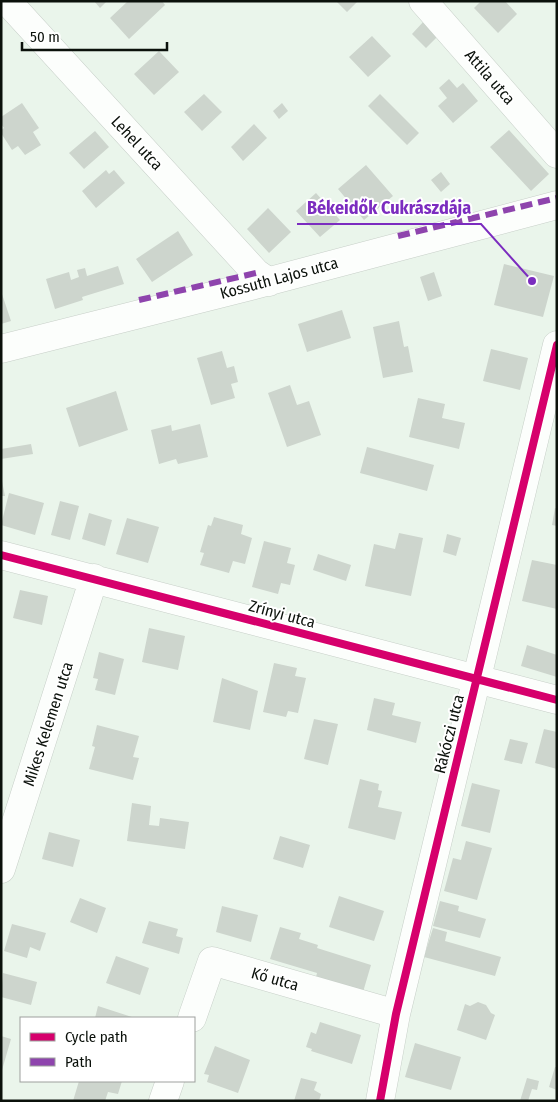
<svg xmlns="http://www.w3.org/2000/svg" width="558" height="1102" font-family="'Fira Sans Condensed',sans-serif">
<style>
.building{fill:#cdd5cd}
.lines{fill:none;stroke-linecap:round;stroke-linejoin:round}
.minor-casing{stroke:#c7cfc8;stroke-width:29}
.minor{stroke:#fcfefc;stroke-width:28}
.quiet{stroke:#8e44ad;stroke-width:6;stroke-dasharray:12 6;stroke-linecap:butt}
.cycleway-casing{stroke:#fff;stroke-width:11}
.cycleway{stroke:#d6006c;stroke-width:8}
.labels{text-anchor:middle;dominant-baseline:central;stroke-width:4;stroke-linejoin:round;paint-order:stroke}
.street-label{font-size:16px;fill:#0b110b;stroke:#fff}
.leader{fill:none;stroke:#7b2cbf;stroke-width:2}
.callout-dot{fill:#7b2cbf;stroke:#fff;stroke-width:2}
.callout-label{font-size:18px;text-anchor:middle;font-weight:bold;fill:#7b2cbf;stroke:#fff;stroke-width:4;stroke-linejoin:round;paint-order:stroke}
</style>
<rect width="100%" height="100%" fill="#eaf5eb"/>
<path class="building" d="M94 1H107L100 8Z
M128 1H162L165 5 129 39 110 18Z
M336 1H358L347 12Z
M481 1H505L517 14 498 33 474 8Z
M424 21 438 36 426 48 412 34Z
M372 36 391 56 368 77 349 57Z
M159 51 179 72 154 95 134 74Z
M449 79 457 88 463 83 478 101 453 123 438 106 447 98 439 88Z
M204 94 222 112 202 131 184 112Z
M380 94 419 133 407 145 368 106Z
M22 103 39 128 33 132 41 145 25 155 18 146 12 150 1 133V130L4 128 1 124V117Z
M282 103 288 111 279 119 273 111Z
M254 124 267 138 243 161 231 147Z
M509 130 549 174 531 191 490 147Z
M95 131 109 147 84 169 69 153Z
M366 165 393 196 364 220 338 189Z
M106 170 109 174 114 170 125 183 96 208 82 191Z
M441 172 450 184 441 192 431 180Z
M316 193 340 220 320 237 296 211Z
M268 208 291 232 269 253 247 229Z
M178 231 193 255 152 282 136 259Z
M504 264 554 276 543 317 494 305Z
M118 266 124 284 82 297 83 300 55 309 46 279 69 272 71 280 79 277 77 270 85 268 87 276Z
M434 272 442 296 428 301 420 277Z
M1 291 11 321 1 324Z
M342 310 351 338 307 352 298 324Z
M399 321 404 347 408 346 413 372 383 378 373 327Z
M491 349 528 358 520 390 483 381Z
M222 351 227 368 234 366 238 382 231 384 235 398 211 405 197 358Z
M290 385 297 405 309 401 321 435 287 447 268 393Z
M116 391 128 430 79 447 66 408Z
M418 398 445 404 442 418 465 423 459 449 409 437Z
M200 424 208 457 178 464 176 459 159 464 151 430 171 425 172 431Z
M31 444 33 454 1 459V449Z
M367 447 434 465 427 491 360 473Z
M1 476 5 496H1Z
M9 493 44 503 35 535 1 525Z
M60 501 79 506 70 540 51 535Z
M555 508 557 509V526L552 525Z
M89 513 112 520 105 546 82 539Z
M214 517 243 525 241 534 252 538 245 564 233 561 229 573 200 565 204 553 200 552 208 525 211 526Z
M127 518 159 527 148 563 116 554Z
M399 533 423 538 411 596 365 586 374 544 395 549Z
M447 534 461 538 456 556 443 552Z
M264 541 291 548 287 563 295 565 290 585 281 583 278 594 252 587Z
M318 554 351 565 346 581 313 570Z
M532 560 557 565V609L522 601Z
M20 590 48 596 42 625 13 618Z
M149 628 185 636 178 670 142 662Z
M527 645 557 655V677L521 666Z
M99 652 124 659 115 695 95 690 98 679 93 678Z
M274 663 297 668 295 676 306 678 298 713 288 711 286 717 263 712Z
M222 678 258 691 250 730 213 722Z
M374 698 395 703 392 715 421 722 416 743 367 730Z
M314 719 338 724 328 765 304 759Z
M97 725 139 736 133 757 139 758 133 780 89 769 95 747 92 746Z
M544 729 557 732V769L535 763Z
M510 739 528 743 522 764 504 760Z
M360 779 379 784 378 790 382 791 378 807 402 812 395 840 348 828Z
M472 783 500 790 490 833 461 826Z
M132 803 151 806 149 825 159 826 160 818 189 822 185 849 127 841Z
M49 832 80 840 73 867 42 859Z
M280 836 310 845 303 868 273 859Z
M466 841 492 848 477 900 444 891 453 858 461 860Z
M339 896 384 911 374 941 329 927Z
M80 898 106 908 97 933 70 922Z
M440 901 459 906 458 911 486 919 480 938 433 926Z
M222 906 258 915 251 942 216 932Z
M149 921 178 929 176 936 183 938 179 954 142 943Z
M12 924 46 933 40 951 30 947 27 958 4 951Z
M280 927 301 933 299 939 318 945 317 948 371 965 363 992 316 977 317 973 270 959Z
M433 928 447 932 445 941 501 957 495 976 424 957Z
M116 956 149 968 140 995 106 983Z
M3 973 37 982 31 1005 1 997Z
M478 1002 486 1005 491 1013 495 1015 486 1040 457 1030 465 1004 470 1006Z
M98 1006 135 1018H95Z
M320 1022 361 1035 352 1064 311 1051 312 1049 306 1047 311 1032 316 1034Z
M1 1036 11 1039 2 1070H1Z
M415 1043 461 1057 451 1090 405 1077Z
M215 1046 250 1060 238 1093 207 1082 209 1075 204 1074Z
M555 1067H557V1090L549 1087Z
M301 1078 317 1082 314 1090 321 1094 319 1101H294Z
M527 1078 539 1081 537 1090 532 1089 528 1101H520Z
M79 1081H122L118 1094 108 1092 105 1101H73Z"/>
<g class="lines">
<g class="minor-casing">
<path id="minor" d="M7 1 256 273 269 282
M423 1 557 154
M1 349 251 286 557 205
M1 555 557 700
M1 869 94 578
M192 1018 212 961 396 1014
M163 1101 170 1081
M380 1101 396 1014 557 345"/>
</g>
<use href="#minor" class="minor"/>
<path class="quiet" d="M398 236 557 198
M139 300 256 273"/>
<g class="cycleway-casing">
<path id="cycleway" d="M1 555 557 700
M380 1101 396 1014 557 345"/>
</g>
<use href="#cycleway" class="cycleway"/>
</g>
<g class="labels">
<g class="street-label">
<text transform="translate(490 77) rotate(49)">Attila utca</text>
<text transform="translate(137 143) rotate(47)">Lehel utca</text>
<text transform="translate(279 278) rotate(-15)">Kossuth Lajos utca</text>
<text transform="translate(282 614) rotate(15)">Zrínyi utca</text>
<text transform="translate(48 724) rotate(-72)">Mikes Kelemen utca</text>
<text transform="translate(449 734) rotate(-76)">Rákóczi utca</text>
<text transform="translate(275 979) rotate(16)">Kő utca</text>
</g>
</g>
<path class="leader" d="M532 281L481 224H297"/>
<circle class="callout-dot" cx="532" cy="281" r="5"/>
<g class="callout-label">
<text x="389" y="214">Békeidők Cukrászdája</text>
</g>
<rect width="558" height="1102" fill="none" stroke="#0b110b" stroke-width="5"/>
<rect x="20" y="1017" width="175" height="65" fill="#ffffff" stroke="#9da09d"/>
<rect x="30" y="1033" width="25" height="8" fill="#d6006c" stroke="#9da09d"/>
<text x="65" y="1042" font-size="15" fill="#0b110b">Cycle path</text>
<rect x="30" y="1058" width="25" height="8" fill="#8e44ad" stroke="#9da09d"/>
<text x="65" y="1067" font-size="15" fill="#0b110b">Path</text>
<path d="M22 42v8h145v-8" fill="none" stroke="#0b110b" stroke-width="2.5"/>
<text x="30" y="42" font-size="15" fill="#0b110b" stroke="#ffffff" stroke-width="4" paint-order="stroke">50 m</text>
</svg>
